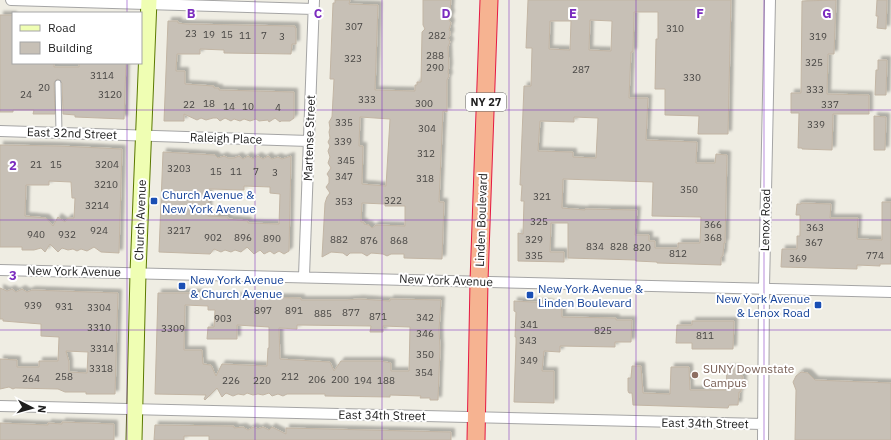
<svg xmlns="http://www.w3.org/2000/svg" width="891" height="440" font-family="'IBM Plex Sans',sans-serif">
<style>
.building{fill:#c7c0b6;stroke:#c2b5a4;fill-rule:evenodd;filter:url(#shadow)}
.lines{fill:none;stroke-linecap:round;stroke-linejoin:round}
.service-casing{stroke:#a5a5a5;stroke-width:7}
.minor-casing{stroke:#a5a5a5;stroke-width:12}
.secondary-casing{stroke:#5b7900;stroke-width:17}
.trunk-casing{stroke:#e51842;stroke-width:19}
.service{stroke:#fff;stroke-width:5}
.minor{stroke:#fff;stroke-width:10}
.secondary{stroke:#effeb3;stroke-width:15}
.trunk{stroke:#f6b391;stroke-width:17}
.grid{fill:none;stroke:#7b2cbf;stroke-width:1;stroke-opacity:0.55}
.transit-dot{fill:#1a4fb4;stroke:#fff;stroke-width:1.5}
.education-dot{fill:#8d6e63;stroke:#fff;stroke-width:1.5}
.labels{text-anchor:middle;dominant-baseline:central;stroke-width:4;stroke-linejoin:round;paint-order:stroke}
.number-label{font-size:10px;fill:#484644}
.shield{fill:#fff;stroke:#626262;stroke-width:1}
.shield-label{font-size:11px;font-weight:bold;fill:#1e1e1e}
.street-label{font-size:12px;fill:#1e1e1e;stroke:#fff}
.transit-label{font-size:12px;fill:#164399;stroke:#fff;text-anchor:start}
.education-label{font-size:12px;fill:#785e54;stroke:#fff;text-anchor:start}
.grid-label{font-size:13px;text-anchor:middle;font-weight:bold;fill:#7b2cbf;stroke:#fff;stroke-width:4;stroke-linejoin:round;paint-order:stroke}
</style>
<defs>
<filter id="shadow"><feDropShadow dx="3.5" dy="-3.5" stdDeviation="1" flood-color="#0004"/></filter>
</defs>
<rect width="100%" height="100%" fill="#efede3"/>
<path class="building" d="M335 0H350L349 4 378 5 375 90 415 91V85H417V82H421L422 32 425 29 423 25V0H451L450 11 451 14 449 20 451 23 449 30 450 31V35L448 38 450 42 448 47 449 67 448 72 449 76 447 80V112L443 111 439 202H444L442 259 404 258V254H391L387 256 383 254 371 253 367 256 362 253H350L347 256 343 253 331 252 322 257 325 203 327 197 330 193 326 187 329 183V177L327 174 331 168 328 163 330 157 328 151 330 146 328 142 330 138 329 132 330 128 329 122 332 117 334 79H330L333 3H335ZM360 117 390 119 386 186 362 184 363 146H359ZM362 203 385 204V206H405V226L376 225 372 228 369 225 364 224V222H361Z
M528 0H731L728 134H698L699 116 665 115V89H655L656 39H658V12H634L633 52H631L629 98H648L646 140 697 142 696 163H715L716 154 727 155 725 243H724L723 255 721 258V265L657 263V262L636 261V260L568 258V223H551L550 252H564V262L518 261V233L523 234 524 201H521L522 185H520L524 86H531L532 48H526ZM590 20 612 21 611 51 589 50ZM550 21H571L570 50 549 49ZM574 117 598 118 596 158 573 157V152L538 151 540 121 574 122ZM563 179 653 182 652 216 701 217 700 243H678V248H655V241H649V235H635L637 210 585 209V210L562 208Z
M836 0 834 54H828L827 94 869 95V114H833L832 150 802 149V148H798L799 113H791V93H801L802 1Z
M877 0H887L886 29 877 28 878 16H876Z
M0 15H13V63H54V67H79V63H126L124 119 75 117V115L63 114 62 83 58 79 56 80 54 83 55 114H33L34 110H13V112H0Z
M168 21H178V23L186 24 295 26V28H296V44H292L291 54 224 53V50L200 49V54H177L176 71H185V84L214 86V88H219V90L294 92V118L290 121H281L280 122 275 118 269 122 268 120 259 121 256 119 250 121 244 119 240 121 234 119 231 121 225 118 220 121 217 118H213L206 120 201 118 197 120 184 114V121H164Z
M878 60H887L886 95H875L876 70H878Z
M874 116 886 117 885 150H874Z
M0 145 60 146 122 149 119 253 101 252 94 247 87 251 81 249 77 251 73 249 68 250 62 248 58 252 50 244 45 252 41 248 34 250H22V247H0ZM49 181 71 182 72 198H75L74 218H68L65 222 58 217 53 226 46 218 25 216 26 185H49Z
M163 152 215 155 218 158 224 156 228 158H234L239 156 243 159 248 156 253 159 258 156 263 159 268 156 272 159 278 157 282 159 291 156 289 251 284 254 279 251 274 254 270 251 264 254 260 250 254 254 247 247 241 252 235 250 231 252 225 250 221 252 214 249 210 254 159 252ZM244 186 270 187V193L280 194 279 224 248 223V221L228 219V217L208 216 209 189 244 190Z
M882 202H891V264H880V266L857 265V269L781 267 782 249H797V236H800V215H796L797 204H801V203L831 204 830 218H858L857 239 882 240Z
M0 288 7 291 12 289 16 292 22 289 27 292 32 290 118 293 115 394H86V392H65L58 389 15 388 13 389 9 387 0 389V359L17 360V367H39V361H58L59 337 41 336V324L3 321V319H0ZM66 351 88 352 87 373 69 372V362Z
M158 293H203V296L301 298V300H346L360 299 390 301V299L441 300 439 330 440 348 438 400H430V398H420L421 396 390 395V397L325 396V394H287L283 396 278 394 272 396 269 393 263 395 258 394 253 395 247 393 244 395 238 394 233 396 226 393 222 397 217 388 205 400 204 399 206 395 155 394ZM185 305 208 306V310H215L214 327H208L207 339H237V325L269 327V348H268L267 366 222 364 216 376 211 365 203 364 202 350H184ZM297 325 371 326 370 332H383V326L410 327 409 371H391V363L381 361H341L334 371 330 362 280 359 279 328 297 329Z
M514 301 550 303V304L562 305V317L616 318V320H632L631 342H615V347L560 346V352L544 351 542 371H554V403L514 402 516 343V337H515L516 312 514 311Z
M692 321H734L733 349H692V343H676L677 325H692Z
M632 366H641L643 393 670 394 671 367H689L690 390H726L727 368H738V373H741V376H743V389H741V392H739L738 405H729L728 408 633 405 632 393H629L628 391V378H631Z
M801 372 808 373 815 380 891 383V440H795L796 390 793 382 796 376Z
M62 422 114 424V440H0V423L48 425V423L62 424Z
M155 425 234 426V428L243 427 248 430 253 427 258 429 263 427 269 430 272 427 286 434V428L451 432V440H209V436H184V440H154Z"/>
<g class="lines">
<g class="service-casing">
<path id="service" d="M58 83 59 133"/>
</g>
<g class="minor-casing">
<path id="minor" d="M11 0 314 9
M0 131 309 141
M0 270 891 292
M304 276 314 0
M0 406 763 424
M763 440 764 288 770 0"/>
</g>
<g class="secondary-casing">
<path id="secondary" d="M134 440 138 273 149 0"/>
</g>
<g class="trunk-casing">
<path id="trunk" d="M476 440 479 281 489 0"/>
</g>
<use href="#service" class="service"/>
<use href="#minor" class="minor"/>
<use href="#secondary" class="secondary"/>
<use href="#trunk" class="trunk"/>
</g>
<path class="grid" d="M127 0V13M255 0V440M382 0V440M509 0V440M636 0V440M764 0V440M127 63V440M0 110H891M0 220H891M0 330H891"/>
<g class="transit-dot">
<rect x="150" y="197" width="8" height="8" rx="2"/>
<rect x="178" y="282" width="8" height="8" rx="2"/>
<rect x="526" y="291" width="8" height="8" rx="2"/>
<rect x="814" y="301" width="8" height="8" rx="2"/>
</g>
<circle class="education-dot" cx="695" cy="375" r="4"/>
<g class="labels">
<g class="number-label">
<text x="354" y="26">307</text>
<text x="675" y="28">310</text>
<text x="191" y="33">23</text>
<text x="209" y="34">19</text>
<text x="227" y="34">15</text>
<text x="245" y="35">11</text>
<text x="264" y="35">7</text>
<text x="437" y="35">282</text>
<text x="282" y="36">3</text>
<text x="818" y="36">319</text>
<text x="435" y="55">288</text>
<text x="353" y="58">323</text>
<text x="814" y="62">325</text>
<text x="435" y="67">290</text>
<text x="581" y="69">287</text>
<text x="102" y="75">3114</text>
<text x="692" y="77">330</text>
<text x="44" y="87">20</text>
<text x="815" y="89">333</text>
<text x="26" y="94">24</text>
<text x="110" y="94">3120</text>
<text x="367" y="99">333</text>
<text x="209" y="103">18</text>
<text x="424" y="103">300</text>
<text x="189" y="104">22</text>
<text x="830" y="104">337</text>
<text x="229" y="106">14</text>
<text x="248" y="106">10</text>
<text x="278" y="107">4</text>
<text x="344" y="122">335</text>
<text x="816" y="124">339</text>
<text x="427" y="128">304</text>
<text x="343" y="141">339</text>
<text x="426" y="153">312</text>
<text x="346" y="160">345</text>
<text x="36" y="164">21</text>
<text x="56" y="164">15</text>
<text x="107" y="164">3204</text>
<text x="179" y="168">3203</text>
<text x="216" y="171">15</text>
<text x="236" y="171">11</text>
<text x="256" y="171">7</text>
<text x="275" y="172">3</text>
<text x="344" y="176">347</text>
<text x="425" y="178">318</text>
<text x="106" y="184">3210</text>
<text x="689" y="189">350</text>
<text x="542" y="196">321</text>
<text x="393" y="200">322</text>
<text x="344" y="201">353</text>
<text x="97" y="205">3214</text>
<text x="539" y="221">325</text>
<text x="713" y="224">366</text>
<text x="815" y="227">363</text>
<text x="99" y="230">924</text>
<text x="179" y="230">3217</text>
<text x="36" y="234">940</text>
<text x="67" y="234">932</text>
<text x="213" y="237">902</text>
<text x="243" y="237">896</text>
<text x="713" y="237">368</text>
<text x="272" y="238">890</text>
<text x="339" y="239">882</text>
<text x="534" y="239">329</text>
<text x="369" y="240">876</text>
<text x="399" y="240">868</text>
<text x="814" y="242">367</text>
<text x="595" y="246">834</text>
<text x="619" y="246">828</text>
<text x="642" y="247">820</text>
<text x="678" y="253">812</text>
<text x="534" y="255">335</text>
<text x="875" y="255">774</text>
<text x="798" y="258">369</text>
<text x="33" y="305">939</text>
<text x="64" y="306">931</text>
<text x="99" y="307">3304</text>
<text x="263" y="310">897</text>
<text x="294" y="310">891</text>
<text x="351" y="312">877</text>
<text x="323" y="313">885</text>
<text x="378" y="316">871</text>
<text x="425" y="317">342</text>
<text x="223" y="318">903</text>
<text x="529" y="324">341</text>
<text x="99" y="327">3310</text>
<text x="173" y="328">3309</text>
<text x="603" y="330">825</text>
<text x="425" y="333">346</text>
<text x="705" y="335">811</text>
<text x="528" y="340">343</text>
<text x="102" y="348">3314</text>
<text x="425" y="354">350</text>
<text x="529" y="360">349</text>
<text x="101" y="368">3318</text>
<text x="424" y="372">354</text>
<text x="64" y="376">258</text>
<text x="290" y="376">212</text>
<text x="31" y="378">264</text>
<text x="317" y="379">206</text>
<text x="340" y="379">200</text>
<text x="231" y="380">226</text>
<text x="262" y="380">220</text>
<text x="363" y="380">194</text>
<text x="386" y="380">188</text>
</g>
<rect class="shield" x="466" y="93" width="40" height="18" rx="3"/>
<g class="shield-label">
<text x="486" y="102">NY 27</text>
</g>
<g class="street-label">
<text transform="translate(72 133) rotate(2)">East 32nd Street</text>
<text transform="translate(226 138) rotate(2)">Raleigh Place</text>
<text transform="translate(309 138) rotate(-88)">Martense Street</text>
<text transform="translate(140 220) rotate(-88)">Church Avenue</text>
<text transform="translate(481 220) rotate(-88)">Linden Boulevard</text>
<text transform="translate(765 220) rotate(-89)">Lenox Road</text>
<text transform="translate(74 271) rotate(1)">New York Avenue</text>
<text transform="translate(446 280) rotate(2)">New York Avenue</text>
<text transform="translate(382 415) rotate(1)">East 34th Street</text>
<text transform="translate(705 423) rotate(1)">East 34th Street</text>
</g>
<g class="transit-label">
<text x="162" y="194">Church Avenue &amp;<tspan x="162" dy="14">New York Avenue</tspan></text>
<text x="190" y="279">New York Avenue<tspan x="190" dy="14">&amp; Church Avenue</tspan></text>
<text x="538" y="288">New York Avenue &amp;<tspan x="538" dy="14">Linden Boulevard</tspan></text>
<text x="810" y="298" text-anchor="end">New York Avenue<tspan x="810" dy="14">&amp; Lenox Road</tspan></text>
</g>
<g class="education-label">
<text x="703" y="368">SUNY Downstate<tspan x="703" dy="14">Campus</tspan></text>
</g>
</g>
<g class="grid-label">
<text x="191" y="18">B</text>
<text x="318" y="18">C</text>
<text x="446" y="18">D</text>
<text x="573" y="18">E</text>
<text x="700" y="18">F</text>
<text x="827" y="18">G</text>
<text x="13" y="170">2</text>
<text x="13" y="280">3</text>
</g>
<rect x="12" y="12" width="130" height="52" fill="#ffffff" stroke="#a5a5a5"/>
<rect x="20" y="25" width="20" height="6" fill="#effeb3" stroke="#a5a5a5"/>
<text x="48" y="32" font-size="12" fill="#1e1e1e">Road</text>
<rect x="20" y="42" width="20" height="12" fill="#c7c0b6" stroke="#a5a5a5"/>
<text x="48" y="52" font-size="12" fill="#1e1e1e">Building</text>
<g transform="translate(32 408) rotate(96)" stroke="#ffffff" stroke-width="3" paint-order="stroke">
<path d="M0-3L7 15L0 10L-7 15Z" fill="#1e1e1e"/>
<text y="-6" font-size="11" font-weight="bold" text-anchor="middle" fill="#1e1e1e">N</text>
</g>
</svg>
